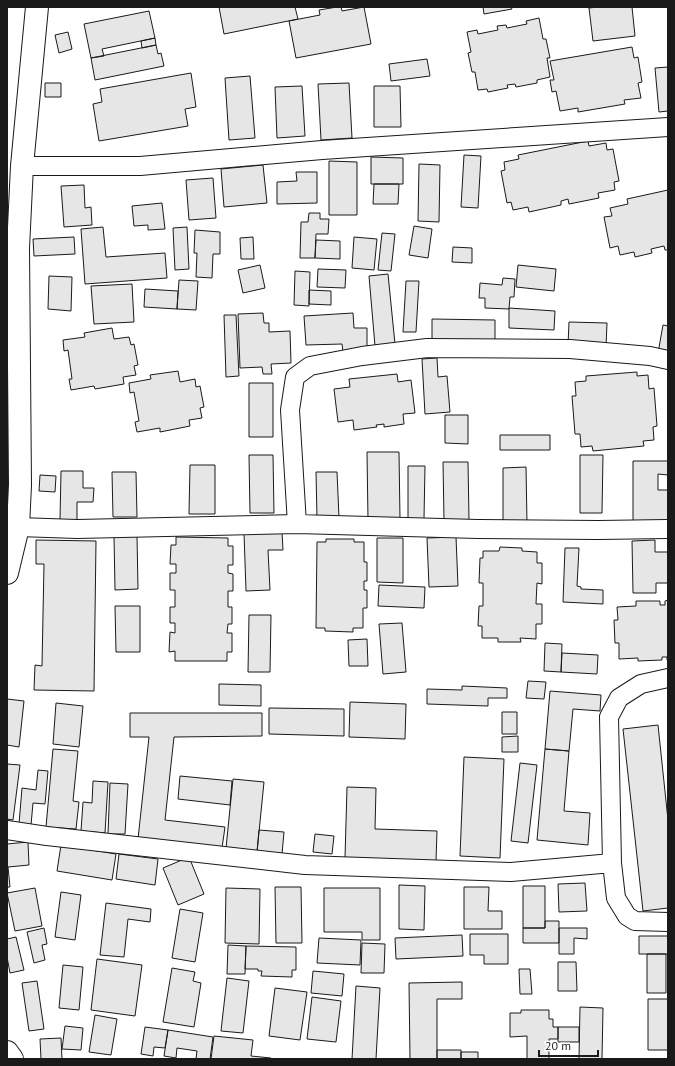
<svg xmlns="http://www.w3.org/2000/svg" width="675" height="1066" font-family="'PT Sans',sans-serif">
<style>
.building{fill:#e6e6e6;stroke:#1a1a1a}
.lines{fill:none;stroke-linecap:round;stroke-linejoin:round}
.street-casing{stroke:#1a1a1a;stroke-width:20}
.secondary-casing{stroke:#1a1a1a;stroke-width:24}
.street{stroke:#fff;stroke-width:18}
.secondary{stroke:#fff;stroke-width:22}
</style>
<rect width="100%" height="100%" fill="#fff"/>
<path class="building" d="M219 7H295L298 19 224 34Z
M337 7H341L342 11 364 7 371 44 296 58 289 21 320 15 319 10Z
M483 7H511L512 9 484 14Z
M598 7H632L635 36 593 41 589 8Z
M149 11 155 38 102 49 104 56 91 58 84 24Z
M539 18 543 39H546L550 58H547L550 77 537 80V83L516 87 515 84 507 85 508 88 488 92 487 89 478 90 475 72H472L468 53 471 52 467 32 477 30 478 34 498 30 497 26 506 25 507 28 527 24 526 21Z
M68 32 72 49 59 53 55 35Z
M155 38 156 45 142 48 141 41Z
M156 45 158 54 161 53 164 66 95 80 91 58Z
M632 47 634 58 638 57 642 82 638 83 641 98 624 100 625 104 578 112V108L560 111 556 91 552 92 550 80H554L550 61Z
M427 59 430 76 391 81 389 64Z
M668 67V111L659 112 655 68Z
M191 73 196 107 185 109 188 126 99 141 93 104 102 102 100 89Z
M250 76 255 138 229 140 225 78Z
M45 83H61V97H45Z
M349 83 352 138 321 140 318 84Z
M302 86 305 136 277 138 275 87Z
M374 86H400L401 127H374Z
M588 141 589 146 606 143 607 150 613 149 619 181 614 182 615 190 598 193 599 198 569 204 568 199 561 201V205L529 212 528 207 513 210 511 202 507 203 501 171 505 170 504 162 519 159 518 155Z
M464 155 481 156 478 208 461 207Z
M371 157 403 158V184H371Z
M329 161 357 162V215H329Z
M419 164 440 165 439 222 418 221Z
M263 165 267 203 224 207 221 169Z
M296 172H317V203L277 204V182L297 181Z
M213 178 216 218 189 220 186 180Z
M374 184H399L398 204H373Z
M84 185 85 208 91 207 92 225 64 227 61 186Z
M668 190V250H665L664 246 651 249 652 253 635 257 634 252 620 255 618 246 610 248 604 217 612 216 610 208 628 204 627 199Z
M162 203 165 229 148 230V225L134 226 132 206Z
M309 213H320V219H329L328 234H316L315 258H300L301 222H308Z
M414 226 432 229 428 258 409 255Z
M103 227 106 257 165 253 167 278 85 284 81 229Z
M187 227 189 269 175 270 173 228Z
M195 230 220 232V254H213L212 278 196 277 197 253H194Z
M382 233 395 234 391 271 378 270Z
M74 237 75 254 34 256 33 239Z
M253 237 254 259H241L240 238Z
M354 237 377 239 374 270 352 268Z
M316 240 340 241V259L315 258Z
M453 247 472 248V263L452 262Z
M260 265 265 288 243 293 238 270Z
M518 265 556 269 554 291 516 287Z
M318 269 346 270 345 288 317 287Z
M295 271 310 272 309 306 294 305Z
M388 274 395 344 375 346 369 276Z
M49 276 72 277 71 311 48 309Z
M503 278 515 279 514 297H510L509 309 485 308V298H479L480 283 502 285Z
M179 280 198 281 196 310 177 309Z
M406 281H419L416 332H403Z
M132 284 134 322 94 324 91 286Z
M145 289 178 291 177 309 144 307Z
M309 290 331 291V305L309 304Z
M509 308 555 311 554 330 509 328Z
M263 313 264 323H269V332L290 331 291 363 271 364 272 374H263L262 367 240 368 238 314Z
M353 313 354 328H367V351L343 352 342 344 306 345 304 316Z
M224 315H236L239 376 226 377Z
M432 319 495 320V341H432Z
M569 322 607 323 606 347 568 345Z
M663 325 668 326V355L658 353Z
M112 328 114 339 129 337 131 345 134 344 138 365 134 366 136 375 123 377 124 384 95 389 94 386 71 390 69 379H72L68 350 64 351 63 340 85 337 84 333Z
M437 358 438 377 447 376 450 412 425 414 422 359Z
M178 371 180 382 195 379 196 387 200 386 204 407 200 408 202 418 189 420 190 426 160 432V428L137 432 135 422 139 421 134 392 130 393 129 383 151 379 150 375Z
M637 372V376L648 375 649 389 654 388 657 426 653 427 654 440 643 441 644 446 593 451 592 446 581 447 580 434H575L572 396H576L575 382 586 381V376Z
M397 374 398 382 411 380 415 413 403 414 404 424 384 427V424L376 425 377 427 354 430 353 420 338 422 334 389 350 387 349 379Z
M249 383H273V437H249Z
M445 415H468V444L445 443Z
M500 435H550V450H500Z
M367 452H399L400 519 368 520Z
M249 455H273L274 513H250Z
M580 455H603L602 513H580Z
M633 461H668V475L658 474V490H668V523L633 522Z
M443 462H468L469 520H444Z
M190 465H215V514H189Z
M408 466H425L424 519H408Z
M526 467 527 523H503V468Z
M61 471H83V488H94L93 502H77V520H60Z
M112 472H136L137 517H113Z
M316 472H337L339 517 317 518Z
M40 475 56 476 55 492 39 491Z
M282 532 283 550H268L270 590 246 591 244 533Z
M114 536H137L138 589 115 590Z
M176 537 228 538V546H233V565H228V573L233 574V591H228V607H232V624H228L227 633H232V652H227V661H175V651L169 652 170 632 175 633V623H170V607H175V590H170V573H176V564H170L171 545H176Z
M456 537 458 586 429 587 427 538Z
M377 538H403V583L377 582Z
M326 539H354V542H364V562H367V581H364V590H367V608H363V628H353V632L325 631V628H316L317 542H326Z
M36 540 96 541 94 691 34 690 35 665 42 666 44 564H36Z
M655 540V552H668V583H656V593H633L632 541Z
M500 547 522 548V551L537 552V563H542V584L537 583 536 604H542V624H536V639L520 638 521 642H498V638H482V626H478L479 606H483V583H479L480 558H483V551H499Z
M565 548H579L577 586 581 587V589L603 590V604L563 602Z
M379 585 425 587 424 608 378 606Z
M668 600V660H667V657H662V660L638 661V658L619 659V643H615L614 620H618L617 607 636 606V601H660V605H665V601Z
M115 606H140V652H116Z
M249 615H271L270 672H248Z
M402 623 406 672 383 674 379 624Z
M367 639 368 666H349L348 640Z
M545 643 562 644 561 672 544 671Z
M562 653 598 655 597 674 561 672Z
M528 681 546 682 544 699 526 698Z
M219 684 261 685V706L219 705Z
M462 686 507 688V698H488V706L427 704V689L462 690Z
M550 691 601 695 600 711 573 709 569 751 545 749Z
M7 699 24 701 19 747 7 745Z
M350 702 406 704 405 739 349 737Z
M56 703 83 706 79 747 53 744Z
M269 708 344 709V736L269 734Z
M502 712H517V734H502Z
M130 713H262V736L174 737 165 820 225 827 222 848 138 839 149 737H130Z
M658 725 668 820V908L643 911 623 729Z
M518 736V752H502V737Z
M53 749 78 751 73 801 79 802 76 829 46 827Z
M545 749 569 751 564 811 590 813 588 845 537 840Z
M464 757 504 759 500 858 460 856Z
M520 763 537 765 528 843 511 841Z
M7 764 20 765 13 820 7 819Z
M38 770 48 771 45 804 33 803 31 825 19 824 22 788 36 790Z
M180 776 232 781 230 805 178 799Z
M233 779 264 782 257 852 226 848Z
M93 781 108 782 105 833 81 831 83 802 92 803Z
M110 783 128 784 125 834H108Z
M347 787 376 788 375 829 437 831 436 861 345 858Z
M259 830 284 832 282 854 257 852Z
M315 834 334 836 332 854 313 852Z
M28 842 29 865 8 867 10 887H7V844Z
M61 845 116 854 112 880 57 871Z
M119 854 158 859 155 885 116 879Z
M189 857 204 894 178 905 163 868Z
M585 883 587 911 559 912 558 884Z
M399 885 425 886 424 930 399 929Z
M523 886H545V928H523Z
M275 887H301L302 943H276Z
M464 887H489L488 911H502V929H464Z
M35 888 42 926 15 931 7 893Z
M226 888 260 889 259 944 225 943Z
M324 888H380V940H362V932H324Z
M61 892 81 895 75 940 55 937Z
M106 903 151 909 150 922 128 919 124 957 100 955Z
M180 909 203 913 195 962 172 958Z
M545 921H559V943H523V928H545Z
M44 928 47 944 42 945 45 960 34 963 27 932Z
M559 928H587V939L574 938V954H559Z
M470 934H508V964H484V955H470Z
M462 935 463 956 396 959 395 938Z
M639 936H668V954H639Z
M16 937 24 970 10 973 7 957V939Z
M319 938 361 940 360 965 317 963Z
M362 943 385 944 384 973H361Z
M228 945 246 946 245 974H227Z
M246 946 296 947V970H292V977L261 976 262 971H258V969H245Z
M647 954H666V993H647Z
M97 959 142 965 135 1016 91 1010Z
M558 962H576L577 991H558Z
M63 965 83 967 79 1010 59 1008Z
M172 968 195 972 193 981 201 983 194 1027 163 1022Z
M519 969H530L532 994H520Z
M313 971 344 974 342 996 311 993Z
M227 978 249 981 243 1033 221 1031Z
M37 981 44 1029 29 1031 22 983Z
M462 982V999H437V1059H410L409 983Z
M356 986 380 988 376 1059H352Z
M275 988 307 992 300 1040 269 1036Z
M312 997 341 1001 336 1042 307 1039Z
M648 999H668V1050H648Z
M580 1007 603 1008 602 1059H579Z
M521 1010H549V1019H553V1027H558V1039H549V1059H527V1036L510 1037V1013H521Z
M95 1015 117 1019 111 1055 89 1052Z
M65 1026 83 1028 81 1050 62 1049Z
M145 1027 168 1030 165 1048 154 1047 153 1056 141 1054Z
M558 1027H579V1042H558Z
M168 1030 213 1037 210 1059H196L197 1051 177 1048 176 1058 164 1056Z
M214 1036 253 1040 251 1056 271 1058V1059H211Z
M61 1038 62 1059H41L40 1039Z
M437 1050H461V1059H437Z
M461 1052H478V1059H461Z"/>
<g class="lines">
<g class="street-casing">
<path id="street" d="M22 166H140L322 150 668 127
M297 524 290 410 295 377 310 366 362 356 427 348 570 349 650 356 668 360
M18 527 77 529 297 524 478 529 598 530 668 529
M7 830 47 836 305 865 511 872 612 863 609 717 619 698 641 684 668 678
M612 863 616 898 627 916 635 921 668 922"/>
</g>
<g class="secondary-casing">
<path id="secondary" d="M7 573 18 527 20 485 18 248 22 166 37 7
M7 1052 12 1059"/>
</g>
<use href="#street" class="street"/>
<use href="#secondary" class="secondary"/>
</g>
<rect width="675" height="1066" fill="none" stroke="#1a1a1a" stroke-width="16"/>
<path d="M539 1050v6h59v-6" fill="none" stroke="#1a1a1a" stroke-width="2"/>
<text x="545" y="1050" font-size="12" fill="#1a1a1a" stroke="#ffffff" stroke-width="3" paint-order="stroke">20 m</text>
</svg>
